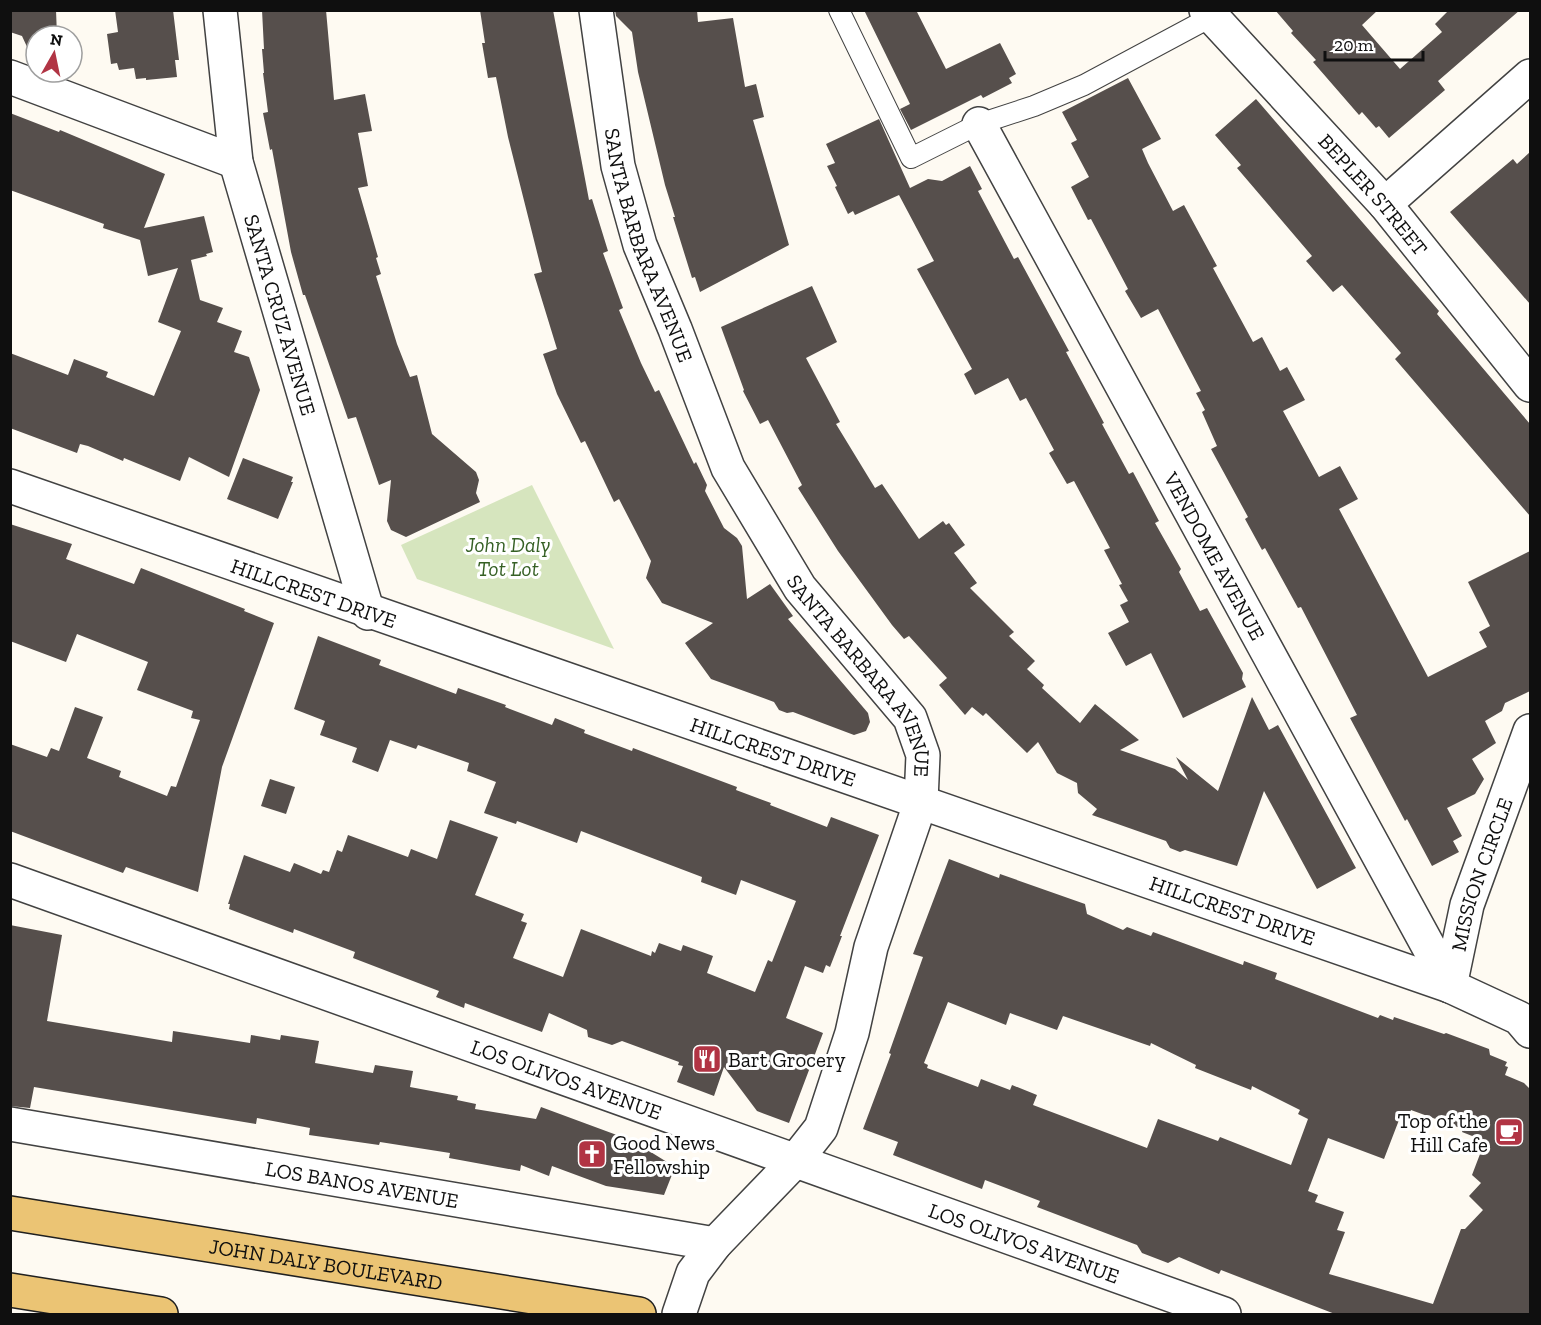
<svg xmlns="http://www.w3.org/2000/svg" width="1541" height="1325" font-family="'Zilla Slab',serif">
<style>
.green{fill:#d6e5be}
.building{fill:#564f4c;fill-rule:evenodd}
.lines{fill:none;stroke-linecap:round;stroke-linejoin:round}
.service-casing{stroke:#424242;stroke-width:22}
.minor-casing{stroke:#424242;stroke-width:36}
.primary-casing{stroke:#202020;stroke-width:36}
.service{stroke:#fff;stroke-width:20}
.minor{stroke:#fff;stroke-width:33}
.primary{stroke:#ebc474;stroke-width:33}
.labels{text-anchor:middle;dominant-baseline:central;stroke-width:6;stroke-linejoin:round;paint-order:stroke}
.street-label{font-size:21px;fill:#0f0f0f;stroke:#fff}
.park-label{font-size:21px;font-style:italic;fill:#366025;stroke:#fff}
.poi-label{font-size:21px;fill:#0f0f0f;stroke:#fff;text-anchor:start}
</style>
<rect width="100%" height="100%" fill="#fefaf2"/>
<path class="green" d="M532 485 614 649 417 579 401 545Z"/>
<path class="building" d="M10 10H56L57 36H36V43L28 49 22 36 10 32Z
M115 10H173L179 60H175L177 77 146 80V78L136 79 134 68 119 70 117 63 111 64 107 34 118 32Z
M262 10H326L334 100 365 94 372 131 358 133 368 186 358 188 378 257 376 258 381 274 376 276 397 344 410 377 417 375 432 434 476 472 479 480 476 493 480 502 406 537 391 530 387 521 391 480 379 485 356 417 348 419 305 295H303L291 252 272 149 270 150 263 113 268 112 263 73H264L262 49H264Z
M480 10H553L589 200 592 199 608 251 603 253 623 308 619 310 641 363 655 392 659 390 694 464 696 462 707 485 705 491 724 528 737 538 742 546 747 599 770 584 793 616 788 619 868 713 870 722 866 731 854 735 793 712 787 713 779 710 774 702 711 679 685 643 713 623 662 603 646 578 651 561 619 499 614 502 585 441 581 443 557 394 543 354 557 349 534 274 542 272 508 137 496 77 488 78 482 43H485Z
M615 10H697L698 22 733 18 745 87 756 84 764 117 753 120 789 245 700 292 695 277 692 278 673 217H675L665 185 638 72 632 32 616 16Z
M864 10H916L946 69 1000 43 1016 74 1009 78 1012 83 983 98 981 95 911 130 900 109 910 104Z
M1275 10H1378L1362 25 1400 69 1442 32 1435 24 1449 10H1520L1438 81 1445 90 1389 138 1379 126 1376 128 1362 112 1359 115 1313 62 1316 60 1291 33 1293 31Z
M1128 78 1161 139 1142 149 1148 163 1173 211 1184 205 1217 266 1213 268 1253 342 1262 337 1280 371 1287 367 1305 400 1283 411 1319 477 1340 466 1358 499 1339 509 1428 677 1487 647 1479 632 1490 626 1468 582 1530 551V691L1505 703 1502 711 1485 721 1496 743 1472 759 1484 779 1475 794 1447 808 1462 836 1453 841 1459 852 1432 866 1407 819 1405 821 1350 718 1357 715 1301 607 1298 608 1265 548 1262 550 1245 519 1248 517 1211 449 1217 446 1202 412 1205 410 1196 393 1201 391 1158 309 1141 318 1125 291 1128 289 1091 219 1088 220 1071 187 1089 177 1071 143 1077 140 1062 112Z
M1256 99 1439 311 1437 314 1530 424V516L1395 359 1401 353 1342 285 1333 292 1306 261 1312 256 1237 168 1241 165 1215 135Z
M10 113 59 132 60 130 165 174 144 228 204 216 213 252 206 254 207 256 191 260 200 300 223 308 217 322 242 331 234 352 249 357 260 390 229 477 189 457 180 481 124 458 123 461 88 446 80 444 77 453 10 428V353L68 375 74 359 108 372 106 377 154 396 181 331 158 322 178 268 148 276 140 240 103 228 104 224 10 190Z
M879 119 910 188 928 179 942 181 970 166 982 189 978 191 1014 259 1018 257 1069 351 1066 352 1104 423 1102 424 1129 474 1133 472 1159 521 1155 523 1181 569 1179 572 1200 611 1207 608 1243 673 1242 679 1246 687 1183 718 1151 653 1126 666 1108 633 1129 622 1120 605 1128 601 1119 585 1122 584 1104 550 1110 548 1074 481 1067 484 1049 453 1054 450 1026 398 1020 401 1008 378 975 395 964 374 972 369 917 269 934 261 899 195 855 215 853 211 848 214 835 187 837 186 827 166 835 163 826 144Z
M1530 152V304L1450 212 1513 159 1517 164Z
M812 286 837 342 806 358 840 422 836 424 875 488 882 484 919 539 943 521 946 525 949 523 965 545 954 553 977 583 970 588 1014 632 1009 636 1035 661 1027 669 1044 685 1042 688 1080 723 1095 704 1139 740 1120 750 1175 769 1188 780 1176 757 1218 791 1252 697 1269 730 1278 725 1356 868 1317 889 1264 791 1237 866 1185 850 1180 852 1170 848 1166 841 1092 815 1097 809 1078 793 1077 783 1057 773 1038 742 1027 753 986 713 983 716 972 707 965 715 939 685 947 678 909 636 904 639 892 625 838 551 798 488 802 485 768 420 760 424 743 391 744 390 721 327Z
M243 458 293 477 291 482H293L278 519 227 499Z
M10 524 72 544 66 559 134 584 141 568 245 609 244 611 274 623 222 767 198 892 126 867 123 873 10 831V744L47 757 51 748 59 751 75 707 103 717 87 758 121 771 119 777 167 796 171 786 176 787 200 720 191 718 193 711 137 690 148 662 77 634 66 662 10 641Z
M318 636 381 660 379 665 456 694 458 688 506 705 505 707 552 725 555 718 585 730 584 733 632 751 633 748 737 787 736 790 771 803 770 805 827 827 831 817 879 835 840 936H842L830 967 826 965 823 973 805 966 786 1018 823 1033 789 1123 757 1111 724 1067 714 1096 677 1082 683 1066 678 1065 679 1062 622 1041 612 1045 588 1037 587 1030 549 1013 542 1032 465 1003 464 1008 436 997 439 991 353 958 355 952 294 929 293 933 229 909 230 904H228L244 855 290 872 294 863 321 874 323 870 329 872 337 850 342 852 348 835 408 857 411 849 437 859 450 820 498 837 475 895 524 914 521 921 527 923 513 958 563 977 581 929 651 956 652 951 655 953 659 943 681 951 683 945 713 956 707 973 755 992 768 960 772 962 796 901 741 880 736 895 701 882 702 877 581 831 577 843 517 821 516 824 484 813 496 782 467 771 469 763 418 745 416 749 390 740 378 772 352 762 357 748 320 735 325 721 294 709Z
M270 779 295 787 286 814 261 806Z
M949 859 999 878 1000 874 1085 904 1087 914 1123 930 1127 927 1151 936 1153 932 1243 965 1244 961 1277 973 1275 979 1378 1018 1380 1015 1393 1020 1394 1017 1444 1034 1446 1033 1489 1049 1490 1055 1507 1062 1505 1066 1508 1067 1505 1075 1524 1083 1530 1089V1314H1335L1221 1270 1219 1274 1179 1257 1168 1263 1142 1253 1137 1245 1037 1207 1040 1201 985 1180 982 1189 893 1155 898 1142 863 1129 891 1054 889 1053 923 957 913 954ZM948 1002 1006 1025 1010 1013 1057 1030 1063 1016 1150 1046 1151 1043 1196 1065 1195 1068 1251 1090 1252 1086 1300 1110 1298 1114 1308 1119 1291 1165 1220 1137 1218 1141 1158 1119 1147 1148 1033 1105 1037 1095 1012 1085 1010 1090 981 1079 978 1087 927 1068 928 1065 924 1063ZM1411 1110 1463 1129 1462 1132 1485 1141 1472 1175 1481 1183 1469 1196 1483 1210 1465 1229H1461L1433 1304 1329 1274 1345 1232 1337 1230 1344 1212 1315 1202 1318 1195 1308 1191 1328 1138 1384 1159 1399 1120 1406 1122Z
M10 925 62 935 47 1021 172 1042 173 1031 250 1043 251 1035 280 1040 281 1035 319 1041 315 1063 373 1073 375 1065 413 1071 410 1087 458 1096 457 1100 476 1104 475 1109 536 1119 541 1107 633 1141 675 1167 664 1195 606 1186 552 1166 549 1176 521 1165 520 1171 449 1158 450 1153 380 1142 379 1145 309 1135 310 1128 257 1118 256 1124 34 1087 30 1108 10 1106Z"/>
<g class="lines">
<g class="service-casing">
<path id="service" d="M839 10 911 158 979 124 1034 106 1084 85 1211 17"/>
</g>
<g class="minor-casing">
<g id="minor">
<path id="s1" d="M220 10 236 162 368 613"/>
<path id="s2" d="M596 10 618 166 640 245 675 329 728 468 800 588 910 718 923 755 921 801 871 947 852 1033 821 1128 795 1161 715 1244 693 1273 679 1314"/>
<path id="s3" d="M1206 10 1385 204 1530 385"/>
<path d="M10 77 236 162"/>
<path id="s4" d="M979 124 1450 986"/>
<path d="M1385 204 1530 76"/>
<path id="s5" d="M10 486C489 656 971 817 1450 986L1519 1018 1530 1031"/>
<path id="s6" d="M10 880 1224 1314"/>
<path id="s7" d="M1450 986 1467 905 1530 731"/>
<path id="s8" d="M10 1124 715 1244"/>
</g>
</g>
<g class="primary-casing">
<g id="primary">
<path id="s9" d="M10 1213 639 1314"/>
<path d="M10 1290 161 1314"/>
</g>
</g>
<use href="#service" class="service"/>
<use href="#minor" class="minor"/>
<use href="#primary" class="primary"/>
</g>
<defs>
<g id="restaurant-square" transform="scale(1.5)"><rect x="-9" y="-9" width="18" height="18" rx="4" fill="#b13444" stroke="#fff"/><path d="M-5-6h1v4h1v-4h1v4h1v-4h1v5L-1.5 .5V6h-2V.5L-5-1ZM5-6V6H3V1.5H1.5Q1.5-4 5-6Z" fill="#fff"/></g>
<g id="cafe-square" transform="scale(1.5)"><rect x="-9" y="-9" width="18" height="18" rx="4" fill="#b13444" stroke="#fff"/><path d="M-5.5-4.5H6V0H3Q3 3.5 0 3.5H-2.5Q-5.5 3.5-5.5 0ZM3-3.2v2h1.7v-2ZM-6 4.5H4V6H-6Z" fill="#fff"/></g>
<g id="church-square" transform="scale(1.5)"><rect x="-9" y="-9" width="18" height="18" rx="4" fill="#b13444" stroke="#fff"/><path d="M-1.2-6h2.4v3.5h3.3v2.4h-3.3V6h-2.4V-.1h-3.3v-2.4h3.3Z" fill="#fff"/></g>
</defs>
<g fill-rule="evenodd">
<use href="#restaurant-square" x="707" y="1059"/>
<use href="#cafe-square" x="1509" y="1132"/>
<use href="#church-square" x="592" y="1154"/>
</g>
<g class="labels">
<g class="street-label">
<text stroke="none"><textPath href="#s3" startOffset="249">BEPLER STREET</textPath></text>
<text stroke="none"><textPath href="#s2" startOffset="242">SANTA BARBARA AVENUE</textPath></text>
<text stroke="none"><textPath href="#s1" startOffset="312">SANTA CRUZ AVENUE</textPath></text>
<text stroke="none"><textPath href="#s4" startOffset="492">VENDOME AVENUE</textPath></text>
<text stroke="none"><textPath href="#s5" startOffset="322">HILLCREST DRIVE</textPath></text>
<text stroke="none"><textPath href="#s2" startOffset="728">SANTA BARBARA AVENUE</textPath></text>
<text stroke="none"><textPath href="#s5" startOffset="808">HILLCREST DRIVE</textPath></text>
<text stroke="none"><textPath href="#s7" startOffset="116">MISSION CIRCLE</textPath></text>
<text stroke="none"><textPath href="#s5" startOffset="1294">HILLCREST DRIVE</textPath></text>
<text stroke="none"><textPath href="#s6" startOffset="591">LOS OLIVOS AVENUE</textPath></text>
<text stroke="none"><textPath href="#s8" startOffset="357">LOS BANOS AVENUE</textPath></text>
<text stroke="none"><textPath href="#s6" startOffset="1077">LOS OLIVOS AVENUE</textPath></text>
<text stroke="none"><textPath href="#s9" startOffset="320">JOHN DALY BOULEVARD</textPath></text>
</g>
<g class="park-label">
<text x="508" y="544">John Daly<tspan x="508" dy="24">Tot Lot</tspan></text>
</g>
<g class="poi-label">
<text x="728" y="1059">Bart Grocery</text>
<text x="1488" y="1120" text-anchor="end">Top of the<tspan x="1488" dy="24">Hill Cafe</tspan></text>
<text x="613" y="1142">Good News<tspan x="613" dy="24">Fellowship</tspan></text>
</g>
</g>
<rect width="1541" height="1325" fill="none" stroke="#0f0f0f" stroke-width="24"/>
<g transform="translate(54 54) rotate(9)"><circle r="28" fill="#ffffff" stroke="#9f9f9f" stroke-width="1.5"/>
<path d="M0-4.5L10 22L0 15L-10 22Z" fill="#b13444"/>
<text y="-9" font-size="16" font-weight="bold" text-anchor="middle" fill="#0f0f0f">N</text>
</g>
<path d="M1325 51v9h98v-9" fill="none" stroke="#0f0f0f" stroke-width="3"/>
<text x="1334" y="51" font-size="18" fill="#0f0f0f" stroke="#ffffff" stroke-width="4.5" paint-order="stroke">20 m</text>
</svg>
